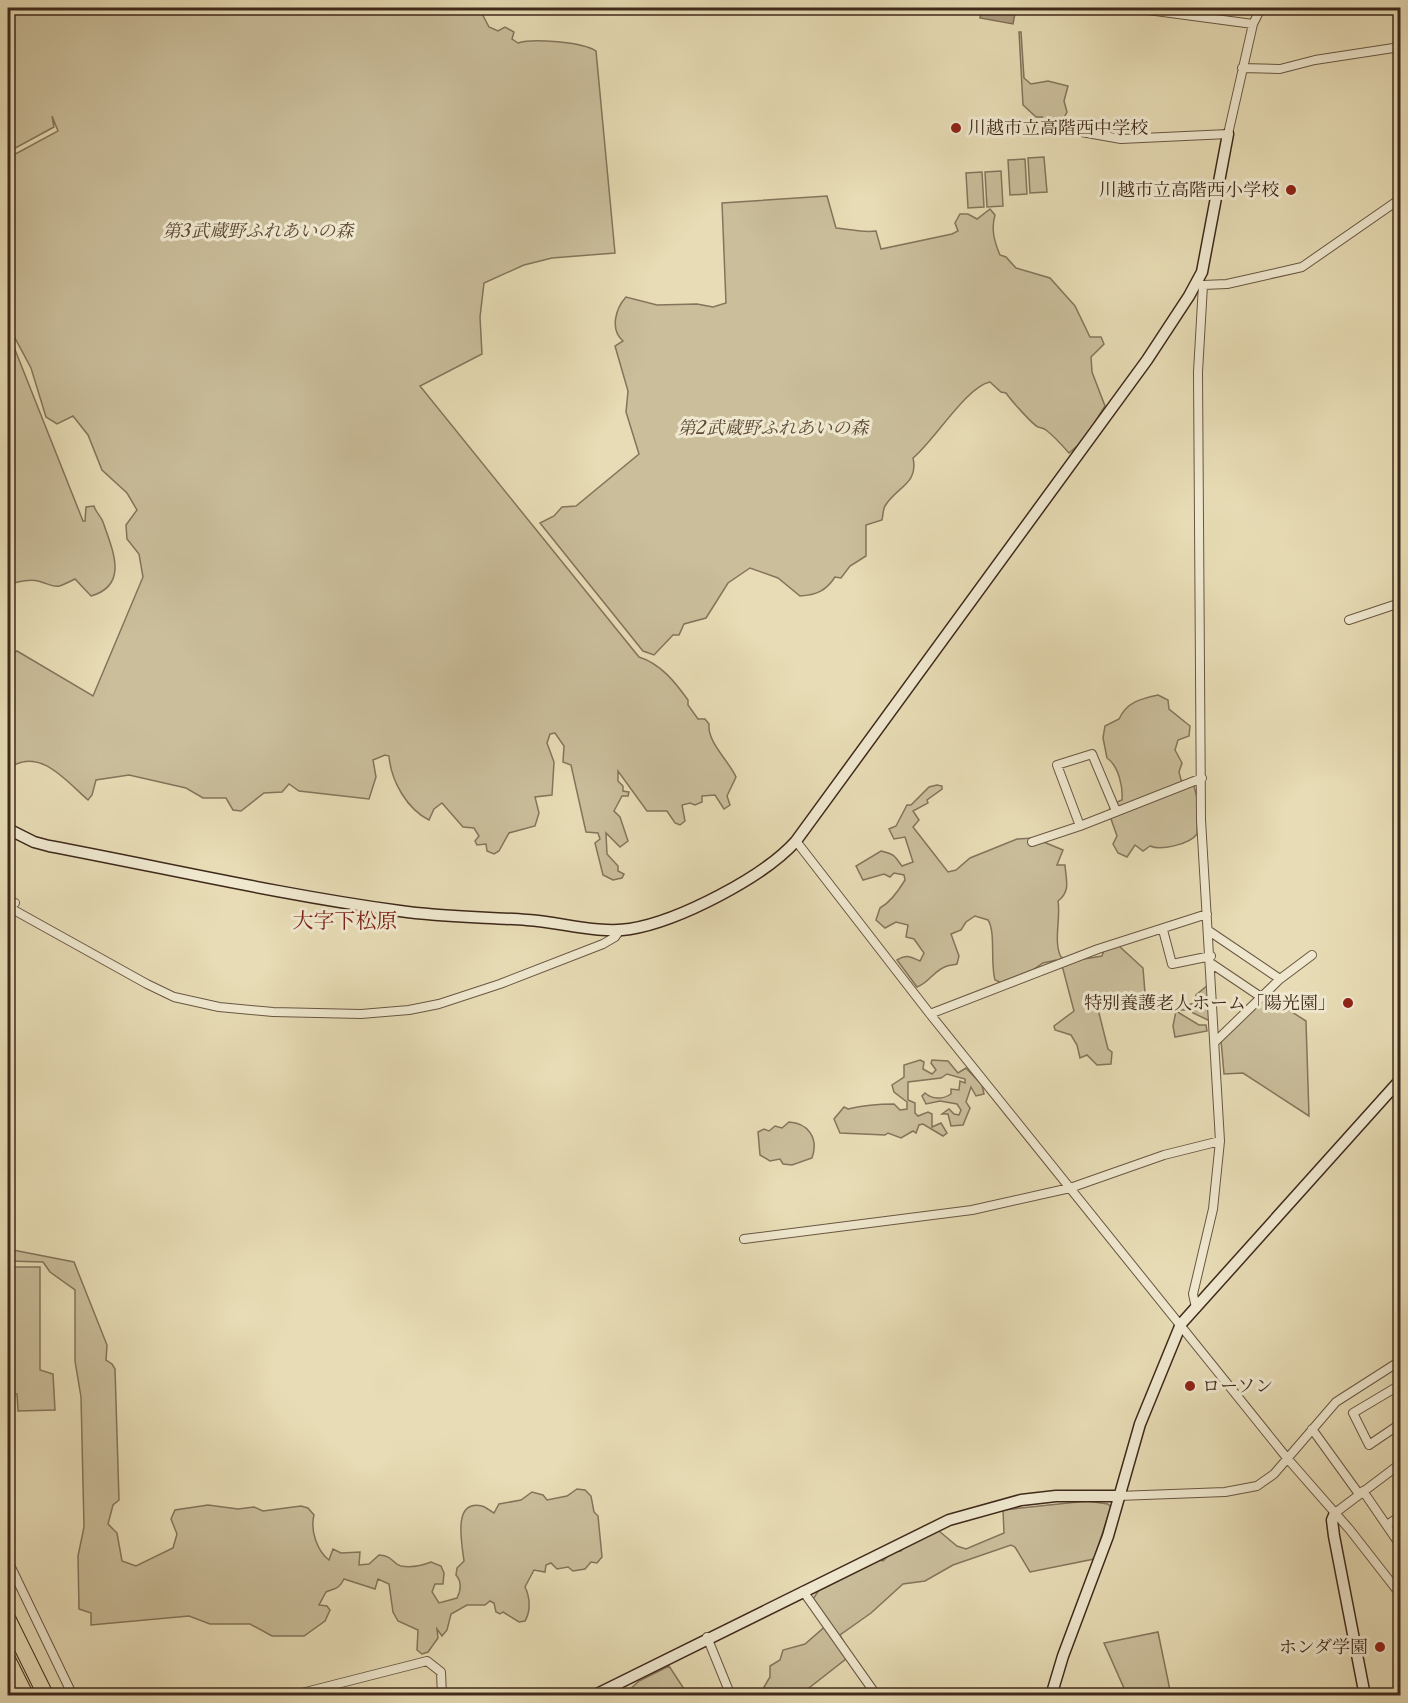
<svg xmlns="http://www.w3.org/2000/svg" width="1408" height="1703" font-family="'Libre Caslon Text','Noto Serif JP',serif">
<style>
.green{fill:#cabe9b;stroke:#84745b;stroke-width:1.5}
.water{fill:#ae9f81;stroke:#827058;stroke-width:1.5}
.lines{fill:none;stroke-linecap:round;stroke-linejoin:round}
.street-casing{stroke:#695642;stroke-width:10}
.secondary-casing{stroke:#3f291b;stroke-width:13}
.highway-casing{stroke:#3f291b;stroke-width:17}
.street{stroke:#efe8cf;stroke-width:8}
.secondary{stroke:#efe8cf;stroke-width:10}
.highway{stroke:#e7dcb5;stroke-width:15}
.poi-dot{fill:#8f2418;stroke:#efe8cf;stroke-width:2}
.labels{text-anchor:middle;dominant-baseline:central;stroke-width:6;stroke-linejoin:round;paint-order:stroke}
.poi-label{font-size:18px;fill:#3f291b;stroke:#efe8cf;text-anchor:end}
.park-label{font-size:18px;font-style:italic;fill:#5b4735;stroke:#efe8cf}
.quarter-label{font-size:21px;fill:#7a1f14;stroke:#efe8cf}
</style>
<rect width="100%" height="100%" fill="#e7dcb5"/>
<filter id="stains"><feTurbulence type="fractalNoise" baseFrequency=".00333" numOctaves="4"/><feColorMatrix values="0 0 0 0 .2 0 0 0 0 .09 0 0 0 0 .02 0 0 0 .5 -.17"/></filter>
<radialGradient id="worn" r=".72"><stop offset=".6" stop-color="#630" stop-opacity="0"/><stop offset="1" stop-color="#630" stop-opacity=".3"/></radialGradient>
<path class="green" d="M17 8H479L489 27 498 31 505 27 514 32 512 39 518 43C532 38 583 42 596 51L615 253 552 258 524 265 484 283 480 317 482 354 420 386 639 657C661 664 675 682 688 700V705L698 719H705L709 724C707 742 729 761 736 777L727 796 730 805 724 809 715 795 702 796V802L695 805 690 803 682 805 685 821 680 825 675 823 667 811H647L618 771V781L623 786V791L629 792 628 796H622L614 811 620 817 628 841 620 847 606 833 607 854 618 866V871L624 874 622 878 613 880 603 875 595 843 600 839 598 833 586 832 571 765 563 762 564 746 555 733 550 734 547 743 554 762 552 795 535 797 539 813 535 826 509 833 499 851 494 854 487 851 486 844 477 845 475 841 479 836 474 828 463 827 442 803 434 809 429 820C407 809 391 781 389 756L385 755 373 760 376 777 369 799 299 791 289 784 282 792 264 793 241 811 233 810 226 798H203L186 788 129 775 96 780 92 795 88 800C67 782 39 745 8 769V657L17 651 93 696 143 577 139 554 127 539 126 525 137 510 127 493 102 470 88 435 73 416 57 424 46 417 31 368 8 325V158L58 131 52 116 54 127 8 152V18L15 13Z
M1019 32H1021L1024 78 1031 84 1048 81 1068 86 1064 101 1067 112 1061 124 1044 123 1042 117H1036L1023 105Z
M1044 157 1047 192 1030 193 1028 158Z
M1025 159 1027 194 1010 195 1008 160Z
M1001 171 1003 206 987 207 985 172Z
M982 172 984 207 968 208 966 173Z
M827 196 836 228C851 229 861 233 876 231L881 249 952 234 958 231 955 223 960 214H968L977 219 990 209 995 215C991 229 994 241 1000 255L1006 257 1016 268 1050 278 1075 306 1090 337H1101L1104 344 1091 357 1092 372 1105 406 1083 441 1069 453C1062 445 1055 437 1046 430 1044 428 1041 428 1038 427 1032 424 1010 399 1006 393L1001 392 990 382C967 386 934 441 913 458 919 484 896 487 885 506 883 509 883 516 882 520L866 525V556L850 566 841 578 835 577C826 591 816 595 800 596L778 578 750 568 728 583 706 618 684 624 679 635H673L654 655 643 651 540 523 554 516 562 507 576 506 639 454 626 412 628 391 615 346 623 341C610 330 615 309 626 297L657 305 697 304 713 307 726 303 722 203Z
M8 332 83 521H85L86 507 94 506C96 513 101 516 103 522 113 551 129 585 91 596L75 579C53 590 59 587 38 581 29 578 16 583 8 584Z
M1158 695 1168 700 1169 709 1190 726 1189 736 1178 740 1175 750 1182 763 1179 772 1181 780 1194 786 1198 802 1197 834C1190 844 1161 851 1150 846L1143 851 1135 845 1127 857 1118 853 1113 844 1117 836 1110 816V805L1122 800C1123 788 1119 766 1107 758L1103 738 1105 726 1119 719C1127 702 1140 699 1158 695Z
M937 785 942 786V789L927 800 928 803 913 811 919 820 913 827 948 872 956 870 970 858 1017 839 1034 838 1063 850 1057 865H1065C1066 880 1071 891 1058 901 1061 918 1053 942 1061 957L1072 961 1102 956 1105 947 1119 946 1143 968 1145 993 1098 1009 1108 1049 1112 1052 1111 1064 1097 1065 1087 1055 1080 1058 1077 1045 1071 1035 1055 1030 1054 1026 1074 1011 1063 969 1056 960 1043 963 1033 970V978L1011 987 995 980C990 963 996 932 988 920L975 916 966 922 961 930 951 934 959 956 957 964C954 965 950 965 947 966 934 970 930 982 917 987L897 960C908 954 910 957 920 961L924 953 914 939 906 937 908 925 896 922 885 928 876 920 880 908C891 902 899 890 905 880L904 875 894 873 890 877 884 874 863 880 856 866 881 851C895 854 895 857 902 866L913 862 905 837 894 839 889 829 896 826 907 805H911L929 787Z
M1208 985 1210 1021 1187 1010H1180L1179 1007 1195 1003 1196 995Z
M1267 996 1306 1021 1309 1116 1243 1073 1224 1074 1221 1040Z
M1176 1011 1199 1025H1206L1207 1031 1175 1037 1173 1026Z
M920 1060 924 1062 923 1069 932 1074 936 1070 931 1063 932 1060 948 1061 958 1073 966 1068 982 1085 984 1094 976 1096 971 1087 966 1102 970 1108 963 1125 951 1126 948 1114H942L949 1109 954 1114 959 1115 961 1110 957 1104 940 1101 926 1104 922 1096 925 1093C932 1099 942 1100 951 1094V1089L959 1090 960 1081 965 1083V1079L947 1074 941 1078 908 1082V1100L915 1103V1113L918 1116 928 1112 932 1114V1127L941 1123 947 1133 943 1136 923 1124 919 1125 916 1133 913 1131 901 1138 888 1133 885 1135 840 1133 834 1119 844 1107 848 1109C865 1105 877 1104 894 1104L900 1110 907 1109V1102L894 1092 892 1085 904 1077V1065Z
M789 1122C808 1123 819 1138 812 1158L792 1165 783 1164 780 1159 770 1161 760 1155 758 1132 764 1129 769 1131 775 1126 782 1128Z
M13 1250 74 1262 107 1345 106 1360 112 1364 115 1369 119 1500 113 1505 108 1524 117 1533 122 1561 136 1566 173 1548 177 1534 171 1519 175 1510 208 1505 238 1509 254 1507 263 1511 301 1506 308 1508 314 1515C310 1530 317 1551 329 1560L333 1549 341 1553 360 1552 359 1565 369 1564 379 1555C394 1556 392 1564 401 1566 412 1568 421 1566 431 1562L441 1566 444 1573 443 1584H435L432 1592 439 1603 457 1598C461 1590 462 1582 456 1575L457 1568 464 1561C462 1544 452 1499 482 1506 486 1507 490 1511 494 1513L499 1504 521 1500 532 1492 543 1495 547 1500 567 1496 577 1489 585 1490 591 1496 594 1512 598 1516 602 1557 597 1563 591 1562 585 1569 573 1571 568 1567 557 1569 551 1563 546 1565 545 1572 534 1570 525 1587C530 1597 531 1611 525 1621L519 1622 503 1612 500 1614 496 1612 494 1603 490 1601 485 1605H467L451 1614 447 1630 442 1636 437 1629 438 1638 428 1652 422 1654 417 1650 418 1630 398 1621 393 1612 389 1584 378 1579 375 1589 344 1579C339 1589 336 1588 326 1592L319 1605 327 1606 330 1610 325 1621 304 1636H272L250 1624H210L189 1616 91 1625V1613L79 1609 78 1556 84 1527 81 1397 75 1361V1290L50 1272 43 1262 8 1261V1254Z
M8 1267H40V1370L53 1374 55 1410 18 1411 17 1394H8Z
M1087 1501 1108 1504 1111 1507 1094 1559 1030 1572 1015 1547 1011 1545 953 1565 925 1581 903 1584 871 1613 840 1635 851 1655 809 1688 805 1695H770L764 1687 770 1677V1666L780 1660 783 1650 805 1644 829 1623 813 1599 819 1590 879 1560 883 1561 892 1552 901 1551 903 1547 939 1531 957 1546 966 1549 1004 1533 1003 1510Z
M1158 1632 1171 1695H1127L1104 1643Z
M669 1666 688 1695H629L628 1691 639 1681Z"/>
<path class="water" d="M982 8H1016L1013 24 980 18Z"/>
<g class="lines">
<g class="street-casing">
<path id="street" d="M1133 8 1253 24
M1242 68 1280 69 1315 60 1400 47
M1059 128 1121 139 1228 134 1253 24 1261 8
M1203 285 1227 284 1302 267 1400 199
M1349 620 1400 603
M1080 826 1057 765 1092 754 1116 811
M796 841 930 1014 1287 1458 1350 1530 1400 1594
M1032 842 1080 826 1202 778
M8 902 15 903
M12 909 147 984 174 997 219 1007 273 1012 361 1014 409 1010 439 1004 500 984 603 944 615 937 620 930
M1163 930 1172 964 1211 956
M1209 931 1280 979
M1212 964 1261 997
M930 1014 1098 949 1207 914
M1216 1041 1280 979 1312 955
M744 1239 972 1210 1070 1188 1164 1155 1220 1141
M1196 1308 1193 1294 1213 1209 1220 1141 1201 820 1198 372 1203 285 1197 283
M1400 1385 1353 1413 1369 1445 1400 1424
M1312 1429 1359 1494
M1363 1491 1400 1545
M1118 1496 1225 1492 1257 1486 1274 1474 1336 1402 1400 1361
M1335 1513 1400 1464
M1387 1525 1400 1516
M8 1561 73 1696
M803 1591 877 1696
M707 1637 731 1696
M290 1696 427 1661 441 1672 442 1696"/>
</g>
<g class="secondary-casing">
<path id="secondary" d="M8 829 34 842 49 846C166 868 282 895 400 911 442 917 485 917 527 920 560 922 598 934 630 929 679 921 764 877 796 841L1147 360 1189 296 1202 272 1228 134
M1335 1513 1332 1520 1334 1536 1365 1696
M593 1696 949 1520 1021 1500 1056 1496H1118
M1051 1696 1063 1656 1108 1536 1140 1424 1181 1324 1400 1080"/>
</g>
<g class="highway-casing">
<path id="highway" d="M8 1619 46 1696
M8 1660 26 1696"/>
</g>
<use href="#street" class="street"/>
<use href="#secondary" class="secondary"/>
<use href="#highway" class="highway"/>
</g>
<g class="poi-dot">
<circle cx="956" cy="128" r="6"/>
<circle cx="1291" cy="190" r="6"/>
<circle cx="1348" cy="1003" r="6"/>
<circle cx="1190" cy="1386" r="6"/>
<circle cx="1380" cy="1647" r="6"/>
</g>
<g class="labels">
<g class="poi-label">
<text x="968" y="128" text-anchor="start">川越市立高階西中学校</text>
<text x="1279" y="190">川越市立高階西小学校</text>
<text x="1336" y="1003">特別養護老人ホーム「陽光園」</text>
<text x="1202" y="1386" text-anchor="start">ローソン</text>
<text x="1368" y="1647">ホンダ学園</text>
</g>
<g class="park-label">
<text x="258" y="231">第3武蔵野ふれあいの森</text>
<text x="773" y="428">第2武蔵野ふれあいの森</text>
</g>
<g class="quarter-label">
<text x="345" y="920">大字下松原</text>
</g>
</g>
<rect width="1408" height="1703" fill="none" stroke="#e7dcb5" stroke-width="30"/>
<rect x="9" y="9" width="1390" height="1685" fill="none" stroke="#3f291b" stroke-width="3"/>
<rect x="15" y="15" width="1378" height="1673" fill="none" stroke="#3f291b" stroke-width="1.5"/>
<rect width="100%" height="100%" filter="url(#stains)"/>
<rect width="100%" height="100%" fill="url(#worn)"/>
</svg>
